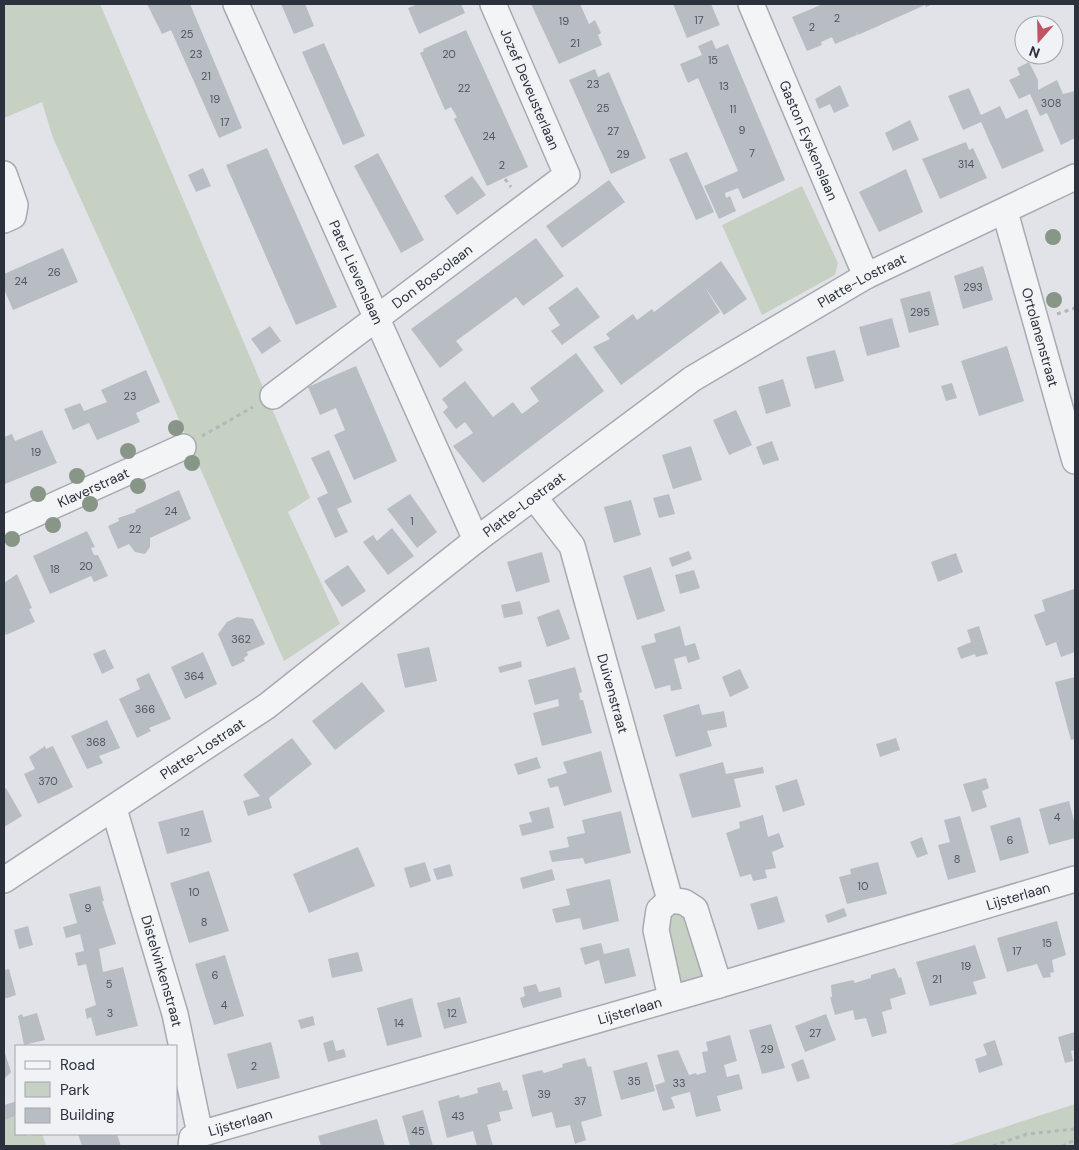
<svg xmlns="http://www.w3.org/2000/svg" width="1079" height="1150" font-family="'DM Sans',sans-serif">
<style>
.green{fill:#c6d0c3}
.building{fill:#b8bdc4}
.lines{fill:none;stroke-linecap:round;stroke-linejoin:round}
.minor-casing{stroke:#a7aab1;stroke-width:28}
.path{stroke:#b3b6bb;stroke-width:3;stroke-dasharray:4 4;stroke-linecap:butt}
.minor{stroke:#f3f4f6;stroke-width:25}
.tree{fill:#889688}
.labels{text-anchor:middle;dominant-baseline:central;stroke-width:5;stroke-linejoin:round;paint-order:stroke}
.number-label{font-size:11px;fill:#4e555f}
.street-label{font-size:14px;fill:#2b323d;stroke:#f0f2f5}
</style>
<rect width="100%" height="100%" fill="#e1e3e8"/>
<path class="green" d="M4 4H100L310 498 288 512 340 624 284 661 133 314 53 138 42 102 4 118Z
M802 186 838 263 835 275 762 315 722 225Z
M684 902 719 985 671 998 659 910Z
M1075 1104V1146H947Z
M16 1116V1134H26L27 1136 42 1134 46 1145 49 1146H4V1120Z"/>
<path class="building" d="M147 4H190L242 128 219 138 171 30 162 34Z
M281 4H305L314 26 294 34Z
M418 4H461L465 13 419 34 408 8Z
M531 4H580L589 24 595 20 601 33 598 35 602 45 559 64Z
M673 4H711L720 25 687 38Z
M823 4H933L926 7 925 5 858 35 856 31 857 35 835 44 832 37 821 42 822 45 807 51 792 17Z
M466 30 528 167 487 186 454 119 457 117 451 107 445 110 420 53 424 51 423 49Z
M712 40 716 49 728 44 785 180 743 199 738 188 725 193 726 198 730 196 736 211 719 219 704 186 738 171 698 78 688 83 680 64 702 55 698 46Z
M324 43 365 136 343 145 302 52Z
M1029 62 1038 80V90L1057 80 1063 94 1075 91V138L1061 145 1047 113 1040 116 1030 94 1019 99 1009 80 1020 75 1017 68Z
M595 69 598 77 609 72 646 158 611 174 569 80Z
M840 85 849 106 834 113 830 104 819 109 815 99Z
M969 88 981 115 1000 106 1006 119 1027 109 1044 151 1002 169 981 122 963 130 948 96Z
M910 120 919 140 893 151 885 133Z
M966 142 969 150 973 148 987 178 940 199 922 159Z
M267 148 337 307 296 325 226 165Z
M687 152 714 212 696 220 669 159Z
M378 153 424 240 401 253 354 166Z
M203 168 211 186 196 192 188 175Z
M906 169 923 212 879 232 859 192Z
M472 176 486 195 457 215 444 196Z
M609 180 625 202 562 248 546 226Z
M536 238 564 276 523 306 516 297 456 341 463 350 440 368 411 329Z
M63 248 78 282 13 310 4 289V274Z
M721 261 747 299 724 315 704 286 720 312 621 385 593 347 610 339 606 334 633 314 637 320 652 309 654 312Z
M983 266 993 300 963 309 954 276Z
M577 287 600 317 562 345 551 331 560 325 548 308Z
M930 291 939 325 909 333 900 299Z
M892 318 900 347 867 356 859 327Z
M270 326 281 341 262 354 251 339Z
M1007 346 1024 401 979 416 961 361Z
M835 350 844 381 815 389 806 357Z
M576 353 604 391 483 483 453 446 473 433 465 422 456 429 443 412 448 407 442 399 465 381 493 417 513 402 522 414 539 401 530 388Z
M356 366 397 461 354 480 334 435 345 430 336 408 320 415 308 387Z
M146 370 160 402 136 413 140 422 97 440 89 423 73 430 64 409 80 403 84 411 107 402 101 390Z
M783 379 791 406 766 414 758 387Z
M952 383 957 398 946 401 941 386Z
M736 410 752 445 729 455 713 420Z
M42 430 57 463 5 484 4 437 12 434 15 441Z
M772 441 779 460 763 465 756 447Z
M691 446 702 480 673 489 662 455Z
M329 450 352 502 337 509 348 532 335 538 317 498 328 493 311 458Z
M179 490 191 519 150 538V547L145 554 135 552 129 544 118 549 108 526 119 521 118 518 136 512 135 510Z
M410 494 437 532 417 548 387 509Z
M669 494 675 514 659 518 653 498Z
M631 500 641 535 614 543 604 507Z
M392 528 414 556 388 575 363 542 373 535 377 541Z
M87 531 95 547 91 548 94 555H98L108 576 94 582 91 576 50 594 33 556Z
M689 551 692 559 672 567 669 558Z
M542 552 550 582 516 592 507 562Z
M956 553 963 572 938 582 931 562Z
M348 565 366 591 342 607 324 581Z
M651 567 665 611 637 620 623 576Z
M694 570 700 588 680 594 675 575Z
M17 574 32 608 29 609 35 622 6 635 4 630V583Z
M1074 589 1075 652 1061 657 1056 642 1046 646 1034 615 1045 611 1042 600Z
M520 601 523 614 504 618 501 605Z
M559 609 570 639 547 647 537 617Z
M237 617 253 619 265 644 247 652 248 655 244 658 245 661 232 667 218 634 227 622Z
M680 626 685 646 695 643 700 659 688 663 686 656 674 659 682 689 671 691 670 685 655 689 641 646 656 642 654 634Z
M979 626 988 654 976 657 975 654 961 659 957 648 971 642 967 630Z
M429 647 437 681 405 688 397 654Z
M105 649 114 668 102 674 93 654Z
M203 652 217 684 185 699 171 667Z
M521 661 522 667 500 673 498 667Z
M575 667 582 692 579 693 580 700H583L592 733 542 746 533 713 559 706 558 699 535 705 528 680Z
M740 669 749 688 730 697 722 677Z
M149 673 171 719 149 728 151 731 137 738 119 699 140 689 136 679Z
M1075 677V739L1071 740 1055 682Z
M362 682 385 711 335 750 312 721Z
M699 704 702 715 724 711 727 727 707 731 712 746 676 757 663 715Z
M107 720 120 748 99 756 103 763 87 769 71 736Z
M292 738 312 764 269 798 272 808 248 816 243 801 260 796 243 775Z
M896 738 900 750 880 757 876 744Z
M45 746 46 749 53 746 73 787 38 804 24 774 35 769 29 757Z
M601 751 612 792 564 806 558 786 550 788 547 779 567 773 563 762Z
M537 757 541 768 518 775 514 764Z
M723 762 726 774 763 767 764 773 734 779 741 807 692 818 679 774Z
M986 778 989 788 982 791 987 807 972 812 963 784Z
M797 779 805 805 783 812 775 786Z
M6 788 22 816 4 827V790Z
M1069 801 1075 825V838L1049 845 1039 809Z
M549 807 554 828 522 836 519 825 532 822 529 812Z
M203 810 212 842 167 854 158 822Z
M621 811 631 853 585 864 583 858 552 862 549 851 569 847 567 837 585 833 582 820Z
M763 815 768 837 779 833 784 847 772 852 776 868 765 870 767 878 753 881 751 874 740 877 726 833 740 828 739 822Z
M960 816 976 872 948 880 938 845 950 842 944 820Z
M1020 817 1029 853 1000 861 990 826Z
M922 837 928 854 917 858 910 842Z
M358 847 375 886 309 913 293 874Z
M425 862 431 881 410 888 404 868Z
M878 862 887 894 847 904 839 877 851 874 850 869Z
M450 864 453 876 437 880 433 869Z
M552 869 555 880 523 889 520 878Z
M209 871 229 931 189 943 170 883Z
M610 879 619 921 583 930 580 918 556 923 552 909 570 905 566 889Z
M100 886 104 901H102L116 944 99 949 103 972 123 967 138 1026 96 1036 91 1017 87 1019 85 1009 96 1005 86 964 78 966 75 953 84 951 80 934 66 938 63 927 77 923 69 894Z
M777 896 785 922 758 930 750 904Z
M844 908 847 916 828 923 825 915Z
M1057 921 1066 955 1052 960 1054 972 1050 973 1051 977 1043 978 1037 964 1007 972 997 938Z
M28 926 33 945 19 949 14 930Z
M601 943 604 954 629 948 636 976 605 984 599 960 585 965 580 948Z
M975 945 986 978 973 982 977 994 930 1006 916 962Z
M358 952 363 971 332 978 328 959Z
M225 955 244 1016 214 1025 195 964Z
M895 968 899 978 901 977 906 994 890 999 892 1009 882 1012 887 1033 872 1037 866 1018 855 1020 853 1010 835 1015 830 997H832L831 985 853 980 855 983 864 980 871 978V975Z
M9 969 16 995 4 999V970Z
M536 984 539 992 560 987 562 997 523 1008 520 998 525 996 523 987Z
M460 997 467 1023 444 1029 437 1003Z
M412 998 422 1037 387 1046 377 1008Z
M37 1013 45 1040 24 1045 18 1016 22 1014 23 1017Z
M826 1014 836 1040 805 1052 795 1026Z
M313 1016 315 1025 301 1029 298 1020Z
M771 1024 785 1068 762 1074 749 1030Z
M1075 1032V1050L1071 1051 1073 1061 1065 1063 1058 1037Z
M730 1035 737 1061 724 1065 727 1077 739 1074 743 1089 717 1096 721 1111 708 1114 696 1117 690 1092 671 1097 675 1108 663 1111 655 1085 665 1082 657 1055 678 1050 689 1075 696 1073 697 1075 706 1072 702 1052 708 1051 706 1042Z
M333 1040 336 1051 344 1049 346 1057 328 1062 323 1043Z
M995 1040 1003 1065 979 1073 975 1059 987 1055 983 1044Z
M271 1042 280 1078 237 1089 227 1054Z
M4 1050 11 1072 5 1078 4 1075Z
M585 1058 588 1067 591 1066 602 1116 581 1122 586 1140 575 1144 570 1125 556 1128 552 1112 532 1117 522 1075 542 1070 544 1073 554 1070 563 1067 562 1064Z
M803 1059 810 1078 797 1082 791 1064Z
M647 1062 655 1091 621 1100 613 1071Z
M500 1082 503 1091 507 1090 513 1109 499 1112 501 1121 487 1125 493 1146H477L473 1131 447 1138 438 1101 459 1095 460 1098 478 1093 477 1088Z
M14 1102H16V1116L4 1120V1105Z
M423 1110 433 1146H410L402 1116Z
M377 1119 385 1146H321L318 1136Z
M78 1134H117L121 1146H82Z"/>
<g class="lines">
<g class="minor-casing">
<g id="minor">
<path id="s1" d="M236 4 476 540"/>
<path id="s2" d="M751 4 866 276"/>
<path d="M4 174 15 205 13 216 4 220"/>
<path id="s3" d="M1005 212 1075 461"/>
<path id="s4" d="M273 396 567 175 493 4"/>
<path id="s5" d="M534 497 572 546 670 900"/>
<path id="s6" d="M4 528 183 447"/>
<path id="s7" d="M114 809 175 1014 200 1134"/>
<path id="s8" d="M4 880 267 706 476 540 692 379 866 276 1075 177"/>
<path d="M671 998 656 930 659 910 670 900 684 902 695 909 719 985"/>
<path id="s9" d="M191 1146 192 1138 200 1134 719 985 1075 879"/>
</g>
</g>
<path class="path" d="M505 179 511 187
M1057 314 1075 308
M202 436 253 407
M993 1146 1027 1134 1075 1129
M1062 1146 1075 1140"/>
<use href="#minor" class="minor"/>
</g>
<g class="tree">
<circle cx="1053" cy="237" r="8"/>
<circle cx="1054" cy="300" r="8"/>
<circle cx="176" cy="428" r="8"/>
<circle cx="128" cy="451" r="8"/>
<circle cx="192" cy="463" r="8"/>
<circle cx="77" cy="476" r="8"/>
<circle cx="138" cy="486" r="8"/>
<circle cx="38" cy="494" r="8"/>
<circle cx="90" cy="504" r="8"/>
<circle cx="53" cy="525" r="8"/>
<circle cx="12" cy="539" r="8"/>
</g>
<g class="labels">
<g class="number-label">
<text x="837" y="18">2</text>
<text x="699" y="20">17</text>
<text x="564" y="21">19</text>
<text x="812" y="27">2</text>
<text x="187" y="34">25</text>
<text x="575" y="43">21</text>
<text x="196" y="54">23</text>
<text x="449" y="54">20</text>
<text x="713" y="60">15</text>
<text x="206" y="76">21</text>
<text x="593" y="84">23</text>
<text x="724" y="86">13</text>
<text x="464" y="88">22</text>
<text x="215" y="99">19</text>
<text x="1051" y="103">308</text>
<text x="603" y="108">25</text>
<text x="733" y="109">11</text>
<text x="225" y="122">17</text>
<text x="742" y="130">9</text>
<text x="613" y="131">27</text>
<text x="489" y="136">24</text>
<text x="752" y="153">7</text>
<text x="623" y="154">29</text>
<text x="966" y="164">314</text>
<text x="502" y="165">2</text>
<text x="54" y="272">26</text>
<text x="21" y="281">24</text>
<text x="973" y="287">293</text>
<text x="920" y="312">295</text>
<text x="130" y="396">23</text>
<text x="36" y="452">19</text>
<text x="171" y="511">24</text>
<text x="412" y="521">1</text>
<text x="135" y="529">22</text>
<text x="86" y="566">20</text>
<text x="55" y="569">18</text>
<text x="241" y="639">362</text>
<text x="194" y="676">364</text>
<text x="145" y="709">366</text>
<text x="96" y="742">368</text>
<text x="48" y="781">370</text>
<text x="1057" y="817">4</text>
<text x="185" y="832">12</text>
<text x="1010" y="840">6</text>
<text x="957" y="859">8</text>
<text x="863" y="886">10</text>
<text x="194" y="892">10</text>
<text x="88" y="908">9</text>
<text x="204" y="922">8</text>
<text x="1047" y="943">15</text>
<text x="1017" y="951">17</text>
<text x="966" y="966">19</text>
<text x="215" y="975">6</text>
<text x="937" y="979">21</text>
<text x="109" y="984">5</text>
<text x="224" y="1005">4</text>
<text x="110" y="1013">3</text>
<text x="452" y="1013">12</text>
<text x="399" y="1023">14</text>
<text x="815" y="1033">27</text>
<text x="767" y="1049">29</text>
<text x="254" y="1066">2</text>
<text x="634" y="1081">35</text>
<text x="679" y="1083">33</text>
<text x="544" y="1094">39</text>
<text x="580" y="1101">37</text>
<text x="458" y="1116">43</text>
<text x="418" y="1131">45</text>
</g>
<g class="street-label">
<text transform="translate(530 89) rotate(67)">Jozef Deveusterlaan</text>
<text stroke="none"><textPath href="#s2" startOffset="148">Gaston Eyskenslaan</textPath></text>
<text stroke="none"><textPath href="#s1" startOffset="294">Pater Lievenslaan</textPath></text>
<text stroke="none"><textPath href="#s4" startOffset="199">Don Boscolaan</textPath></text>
<text stroke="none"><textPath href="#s8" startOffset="1048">Platte-Lostraat</textPath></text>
<text stroke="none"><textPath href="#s3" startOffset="130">Ortolanenstraat</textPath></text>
<text stroke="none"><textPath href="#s6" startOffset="98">Klaverstraat</textPath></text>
<text stroke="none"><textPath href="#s8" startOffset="642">Platte-Lostraat</textPath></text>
<text stroke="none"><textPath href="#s5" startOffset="215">Duivenstraat</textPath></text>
<text stroke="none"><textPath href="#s8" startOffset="238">Platte-Lostraat</textPath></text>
<text stroke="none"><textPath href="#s9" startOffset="869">Lijsterlaan</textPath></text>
<text stroke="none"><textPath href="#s7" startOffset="169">Distelvinkenstraat</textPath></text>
<text stroke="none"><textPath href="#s9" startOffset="464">Lijsterlaan</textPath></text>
<text stroke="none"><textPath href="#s9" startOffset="59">Lijsterlaan</textPath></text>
</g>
</g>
<rect width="1079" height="1150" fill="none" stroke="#2b323d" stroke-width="10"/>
<rect x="15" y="1045" width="162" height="90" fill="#f0f2f5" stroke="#a1a5ab"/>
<rect x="25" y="1061" width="25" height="8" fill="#f3f4f6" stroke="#a1a5ab"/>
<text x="60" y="1070" font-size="15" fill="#2b323d">Road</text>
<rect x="25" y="1082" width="25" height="15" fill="#c6d0c3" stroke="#a1a5ab"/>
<text x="60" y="1095" font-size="15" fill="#2b323d">Park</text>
<rect x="25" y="1108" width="25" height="15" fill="#b8bdc4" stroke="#a1a5ab"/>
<text x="60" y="1120" font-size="15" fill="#2b323d">Building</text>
<g transform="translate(1039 40) rotate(200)"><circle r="24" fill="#f0f2f5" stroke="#a1a5ab"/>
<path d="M0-4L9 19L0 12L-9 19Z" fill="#be5465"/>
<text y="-8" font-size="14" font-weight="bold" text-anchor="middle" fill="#2b323d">N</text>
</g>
</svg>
